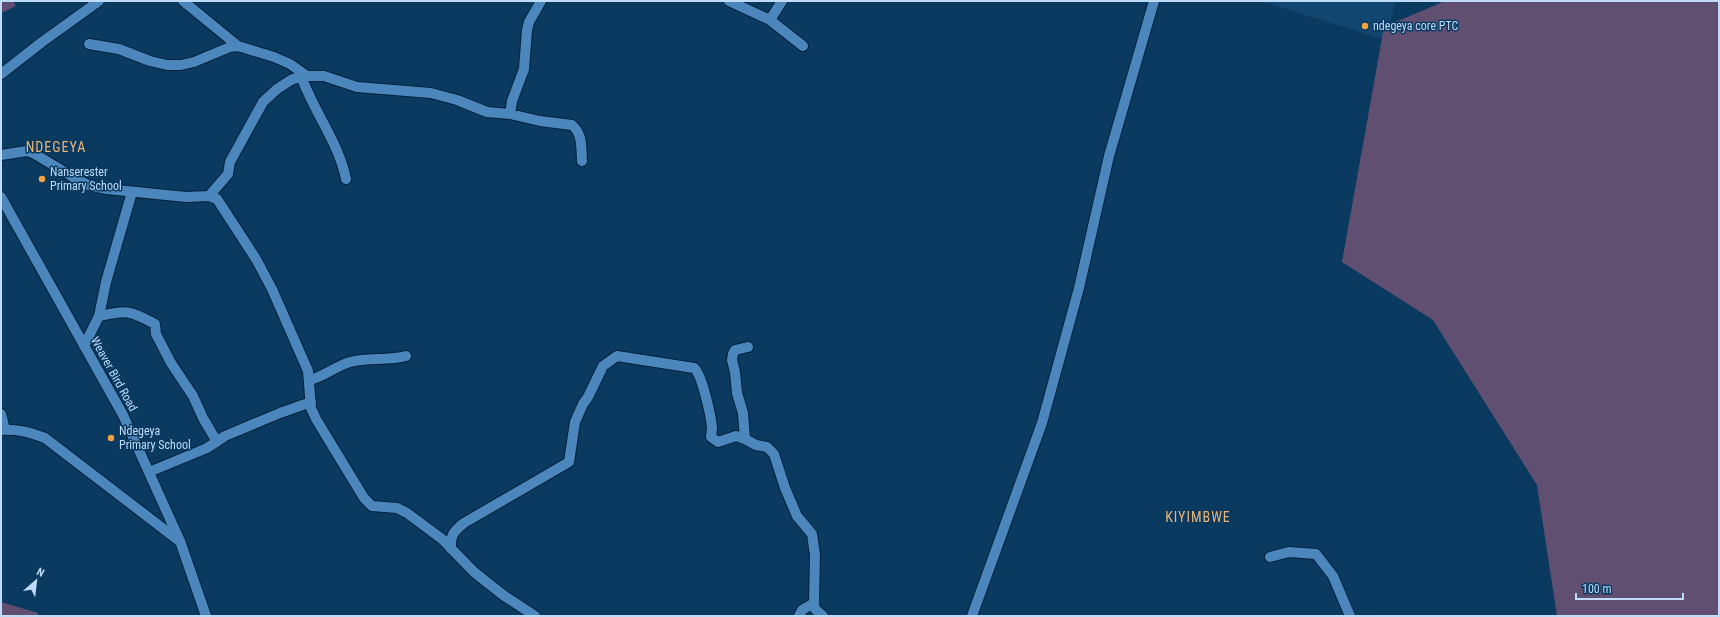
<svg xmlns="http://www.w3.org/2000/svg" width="1720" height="617" font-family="'Roboto Condensed',sans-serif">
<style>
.built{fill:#104670}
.green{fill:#614f72}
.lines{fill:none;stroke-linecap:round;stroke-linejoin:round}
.minor-casing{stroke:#02213b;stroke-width:12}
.minor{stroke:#4b86bc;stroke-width:10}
.poi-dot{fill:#f3a442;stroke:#0b3a61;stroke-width:1.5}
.labels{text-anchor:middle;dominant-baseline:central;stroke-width:3;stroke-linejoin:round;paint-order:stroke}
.poi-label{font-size:12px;fill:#bedbf9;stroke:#0b3a61;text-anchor:start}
.street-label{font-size:12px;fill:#bedbf9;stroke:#0b3a61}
.quarter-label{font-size:14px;letter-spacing:1px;fill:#ebb477;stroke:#0b3a61}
</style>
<rect width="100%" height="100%" fill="#0b3a61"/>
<path class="built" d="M1260 1H1396L1386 40Z"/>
<path class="green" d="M1 1H13L16 6 1 13Z
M1445 1H1719V616H1557L1537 485 1433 320 1342 262 1384 27Z
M1 602 38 613V616H1Z"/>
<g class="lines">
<g class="minor-casing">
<path id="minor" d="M183 1 238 46 274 57 290 64 307 76
M729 1 770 20 803 46
M770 20 782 1
M89 44 119 49 150 61 167 65H181L194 62 230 47 238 46
M1 74 42 42 99 1
M301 76C314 112 338 141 346 179
M510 114 540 121 572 125C583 134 581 148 582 161
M1 155 27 151 33 153 78 180 88 185 107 189 186 197 209 196 217 199 256 259 272 289 308 371 311 408 316 419 364 498 372 506 397 508 407 513 442 539 474 572 503 595 535 616
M209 196 228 174 230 162 263 102 277 89 291 80 301 76H324L357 87 431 93 457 100 487 112 510 114 512 101 524 69 527 30 529 22 541 1
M1 197 123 415 180 541 206 616
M99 316C127 310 129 310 155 324L156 334 171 363 193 396 203 418 217 442
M84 346 99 316 106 282 132 192
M748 347 735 350 733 354 732 360 735 372 737 393 743 413 745 439 756 445 767 447 774 454 785 488 797 516 812 534 815 555 814 603 815 609 823 616
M310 380C325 376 336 366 350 362 368 357 388 361 406 356
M1 414 5 430
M1 430C18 429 29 432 45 438L178 540
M149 472 207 448 225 436 280 413 311 402
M451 549C450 535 454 531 464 523L569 462 575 422 583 404 588 397 603 366 617 356 694 368C702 374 711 416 712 428 712 431 711 434 711 437L718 442 736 436 745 439
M1270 557 1289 552 1316 554 1333 576 1350 616
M799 616 802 610 814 603
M972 616 1042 423 1079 288 1109 156 1154 1"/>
</g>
<use href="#minor" class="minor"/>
</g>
<g class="poi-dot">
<circle cx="1365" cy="26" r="4"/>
<circle cx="42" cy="179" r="4"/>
<circle cx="111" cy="438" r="4"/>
</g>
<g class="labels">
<g class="poi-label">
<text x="1373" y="26">ndegeya core PTC</text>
<text x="50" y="172">Nanserester<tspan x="50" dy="14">Primary School</tspan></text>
<text x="119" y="431">Ndegeya<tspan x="119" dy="14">Primary School</tspan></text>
</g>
<g class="street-label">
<text transform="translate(114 374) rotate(61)">Weaver Bird Road</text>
</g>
<g class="quarter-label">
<text x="56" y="147">NDEGEYA</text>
<text x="1198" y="517">KIYIMBWE</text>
</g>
</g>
<rect width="1720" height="617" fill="none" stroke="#bedbf9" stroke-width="4"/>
<g transform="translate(36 581) rotate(28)" stroke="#0b3a61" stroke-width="3" paint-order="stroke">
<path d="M0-3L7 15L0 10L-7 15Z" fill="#bedbf9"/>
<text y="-6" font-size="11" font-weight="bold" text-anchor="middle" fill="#bedbf9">N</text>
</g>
<path d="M1576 593v6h107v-6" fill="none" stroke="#bedbf9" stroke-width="2"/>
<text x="1582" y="593" font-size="12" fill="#bedbf9" stroke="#0b3a61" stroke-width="3" paint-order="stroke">100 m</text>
</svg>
